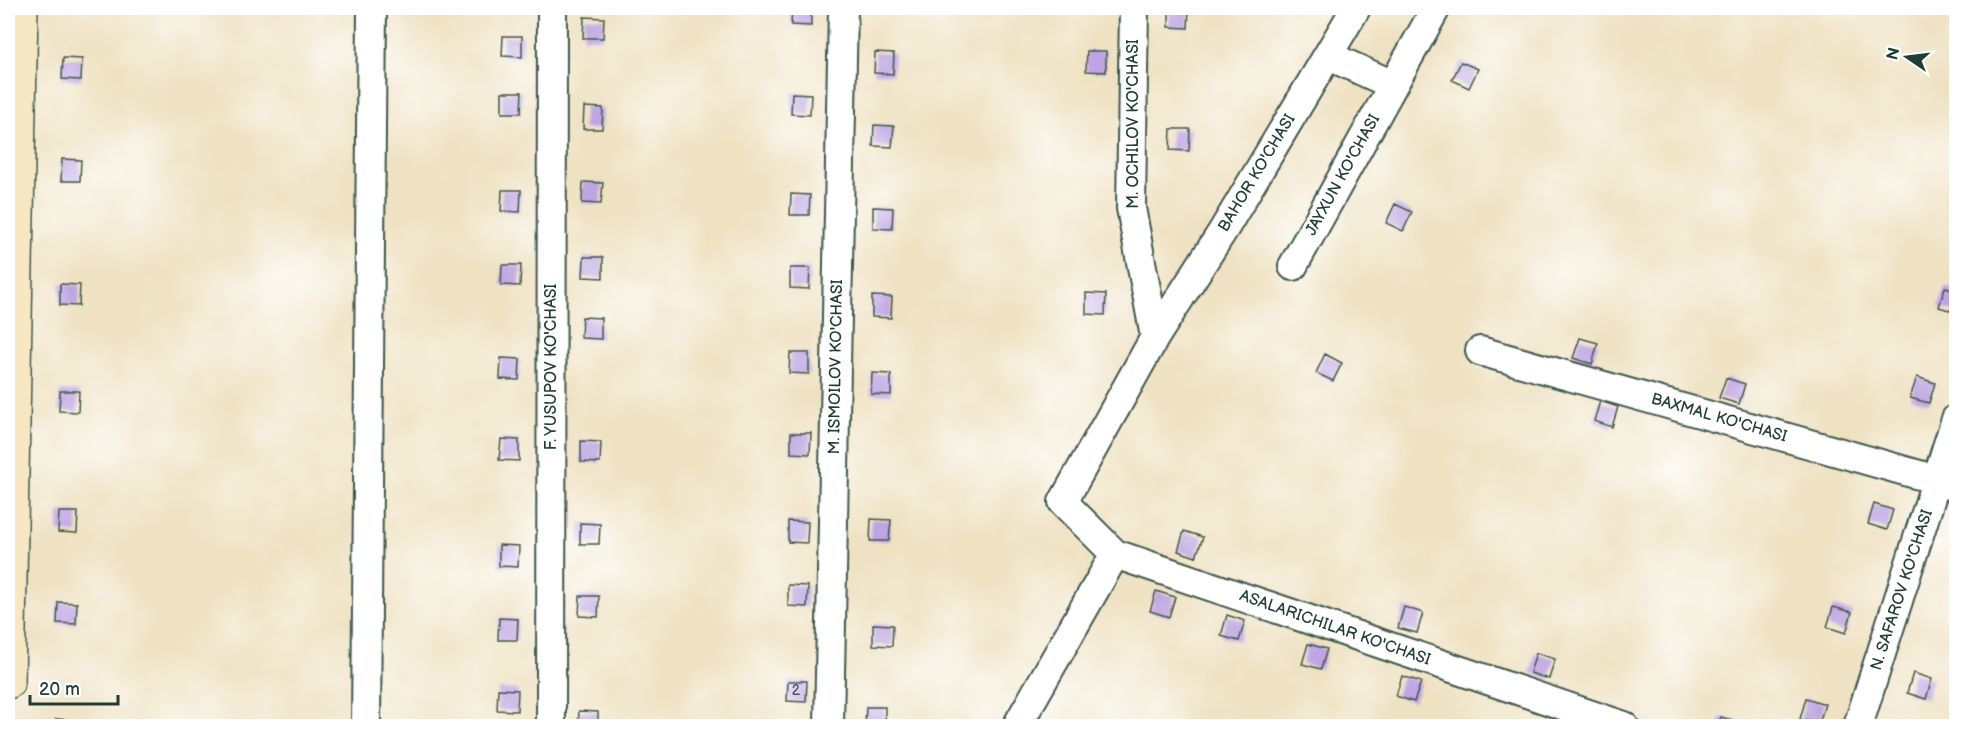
<svg xmlns="http://www.w3.org/2000/svg" width="1964" height="734" font-family="'Balsamiq Sans',sans-serif">
<style>
.building{fill:#bea4e2}
.lines{fill:none;stroke-linecap:round;stroke-linejoin:round}
.street-casing{stroke:#3e5649;stroke-width:32}
.secondary-casing{stroke:#3e5649;stroke-width:36}
.street{stroke:#fff;stroke-width:28}
.secondary{stroke:#f7e8c3;stroke-width:33}
.labels{text-anchor:middle;dominant-baseline:central;stroke-width:6;stroke-linejoin:round;paint-order:stroke}
.number-label{font-size:14px;fill:#475760}
.street-label{font-size:16px;fill:#1f3d34;stroke:#fff}
</style>
<rect width="100%" height="100%" fill="#fff"/>
<filter id="ink" filterUnits="userSpaceOnUse"><feTurbulence type="fractalNoise" baseFrequency=".0167" numOctaves="2"/><feDisplacementMap in="SourceGraphic" scale="12" xChannelSelector="R" yChannelSelector="G"/><feConvolveMatrix kernelMatrix="1 2 1 2 8 2 1 2 1" color-interpolation-filters="sRGB"/></filter>
<filter id="wash" filterUnits="userSpaceOnUse"><feTurbulence type="fractalNoise" baseFrequency=".008" numOctaves="4" result="noise"/><feDisplacementMap in="SourceGraphic" scale="24" xChannelSelector="R" yChannelSelector="G"/><feGaussianBlur stdDeviation="1.35" result="paint"/><feColorMatrix in="noise" values="0 0 0 0 0 0 0 0 0 0 0 0 0 0 0 0 0 1.4 0 .05"/><feComposite in="paint" operator="in"/></filter>
<g filter="url(#wash)">
<rect width="100%" height="100%" fill="#efe2c3"/>
<g id="blocks">
<path class="building" d="M792 8H811V26L791 25Z
M1169 8H1189L1188 28 1169 27Z
M584 17 604 18 603 38H583Z
M503 36H522V57L502 56Z
M1087 51H1106V72L1086 71Z
M875 52 894 53 893 74 874 73Z
M63 58 82 59 81 80 62 79Z
M1461 62 1478 69 1469 88 1452 80Z
M502 92H522L521 113H502Z
M792 93 811 94 810 115 791 114Z
M584 107 603 108 602 129H583Z
M874 125 894 126 892 147 873 146Z
M1171 129H1190L1189 151 1170 150Z
M62 159 81 160 80 181H61Z
M583 182 603 183 601 204 582 203Z
M502 190H521L520 212 501 211Z
M791 194 810 195 809 215H790Z
M1395 204 1412 212 1403 231 1386 223Z
M873 207 893 208 892 229 873 228Z
M584 257H603V278L583 277Z
M502 265H521L520 286 501 285Z
M790 268H810L809 289 790 288Z
M60 284 80 285 79 306 60 305Z
M1945 287 1956 290V312L1939 307Z
M1086 293 1106 294 1105 315 1086 314Z
M872 296 892 297 891 318 872 317Z
M582 317 601 318V339L581 338Z
M1580 338 1598 343 1592 364 1573 358Z
M790 353H809V374L789 373Z
M1325 354 1342 363 1333 381 1316 373Z
M501 358 520 359 519 380 500 379Z
M872 373 891 374V395L871 394Z
M1917 377 1935 383 1929 403 1910 398Z
M1726 378 1745 384 1739 404 1719 398Z
M60 391H79L78 412 59 411Z
M1600 401 1618 407 1612 427 1594 421Z
M791 433H811L810 454 791 453Z
M501 439 519 440V461L499 460Z
M581 441 601 442 600 463 581 462Z
M1874 504 1893 510 1887 530 1868 524Z
M59 512H78L77 533 58 532Z
M871 519 891 520 889 541H870Z
M788 521 808 522 807 543 788 542Z
M580 523 600 524 599 544H580Z
M1184 531 1203 537 1196 557 1178 551Z
M499 545 519 546 518 567 499 566Z
M788 585 808 586 807 607 788 606Z
M1156 591 1175 597 1169 617 1150 611Z
M580 596H599L598 617 579 616Z
M58 602 77 603 76 624 57 623Z
M1404 607 1423 613 1417 633 1398 628Z
M1833 607 1852 612 1846 633 1827 627Z
M1227 615 1245 621 1239 641 1221 636Z
M499 618 518 619 517 640H498Z
M873 624 893 625 892 646 873 645Z
M1308 644 1327 649 1321 669 1302 664Z
M1536 653 1555 659 1549 679 1530 673Z
M1913 673 1932 679 1926 699 1907 693Z
M1402 676 1421 682 1414 702 1396 696Z
M788 681H807L806 702 787 701Z
M498 689 518 690 517 711 497 710Z
M1806 698 1825 704 1819 724 1800 719Z
M866 707H885V726H865Z
M579 711 598 712V726H578Z
M1721 717 1739 722 1738 726H1717Z
M56 719 76 720 75 726H56Z"/>
</g>
</g>
<g filter="url(#ink)">
<use href="#blocks" fill-opacity="0" stroke="#3e5649" stroke-width="1.5"/>
<g class="lines">
<g class="street-casing">
<path id="street" d="M1134 8 1131 208 1155 337 1063 502 1115 554 1624 726
M1393 85 1436 8
M1293 266 1393 85 1329 56
M1155 337 1224 229 1356 8
M1480 351 1937 480 1956 487
M366 726 372 8
M551 726 552 8
M829 726 843 8
M1017 726 1115 554
M1858 726 1956 419"/>
</g>
<g class="secondary-casing">
<path id="secondary" d="M8 682 21 8"/>
</g>
<use href="#street" class="street"/>
<use href="#secondary" class="secondary"/>
</g>
</g>
<g class="labels">
<g class="number-label">
<text x="796" y="690">2</text>
</g>
<g class="street-label">
<text transform="translate(1133 124) rotate(-90)">M. OCHILOV KO'CHASI</text>
<text transform="translate(1257 173) rotate(-59)">BAHOR KO'CHASI</text>
<text transform="translate(1343 175) rotate(-61)">JAYXUN KO'CHASI</text>
<text transform="translate(551 367) rotate(-90)">F. YUSUPOV KO'CHASI</text>
<text transform="translate(836 367) rotate(-89)">M. ISMOILOV KO'CHASI</text>
<text transform="translate(1719 418) rotate(16)">BAXMAL KO'CHASI</text>
<text transform="translate(1902 590) rotate(-72)">N. SAFAROV KO'CHASI</text>
<text transform="translate(1335 628) rotate(19)">ASALARICHILAR KO'CHASI</text>
</g>
</g>
<rect width="1964" height="734" fill="none" stroke="#fff" stroke-width="30"/>
<g transform="translate(1907 57) rotate(284)" stroke="#ffffff" stroke-width="4.5" paint-order="stroke">
<path d="M0-4.5L10 22L0 15L-10 22Z" fill="#1f3d34"/>
<text y="-9" font-size="16" font-weight="bold" text-anchor="middle" fill="#1f3d34">N</text>
</g>
<path d="M30 695v9h88v-9" fill="none" stroke="#1f3d34" stroke-width="3"/>
<text x="39" y="695" font-size="18" fill="#1f3d34" stroke="#ffffff" stroke-width="4.5" paint-order="stroke">20 m</text>
</svg>
